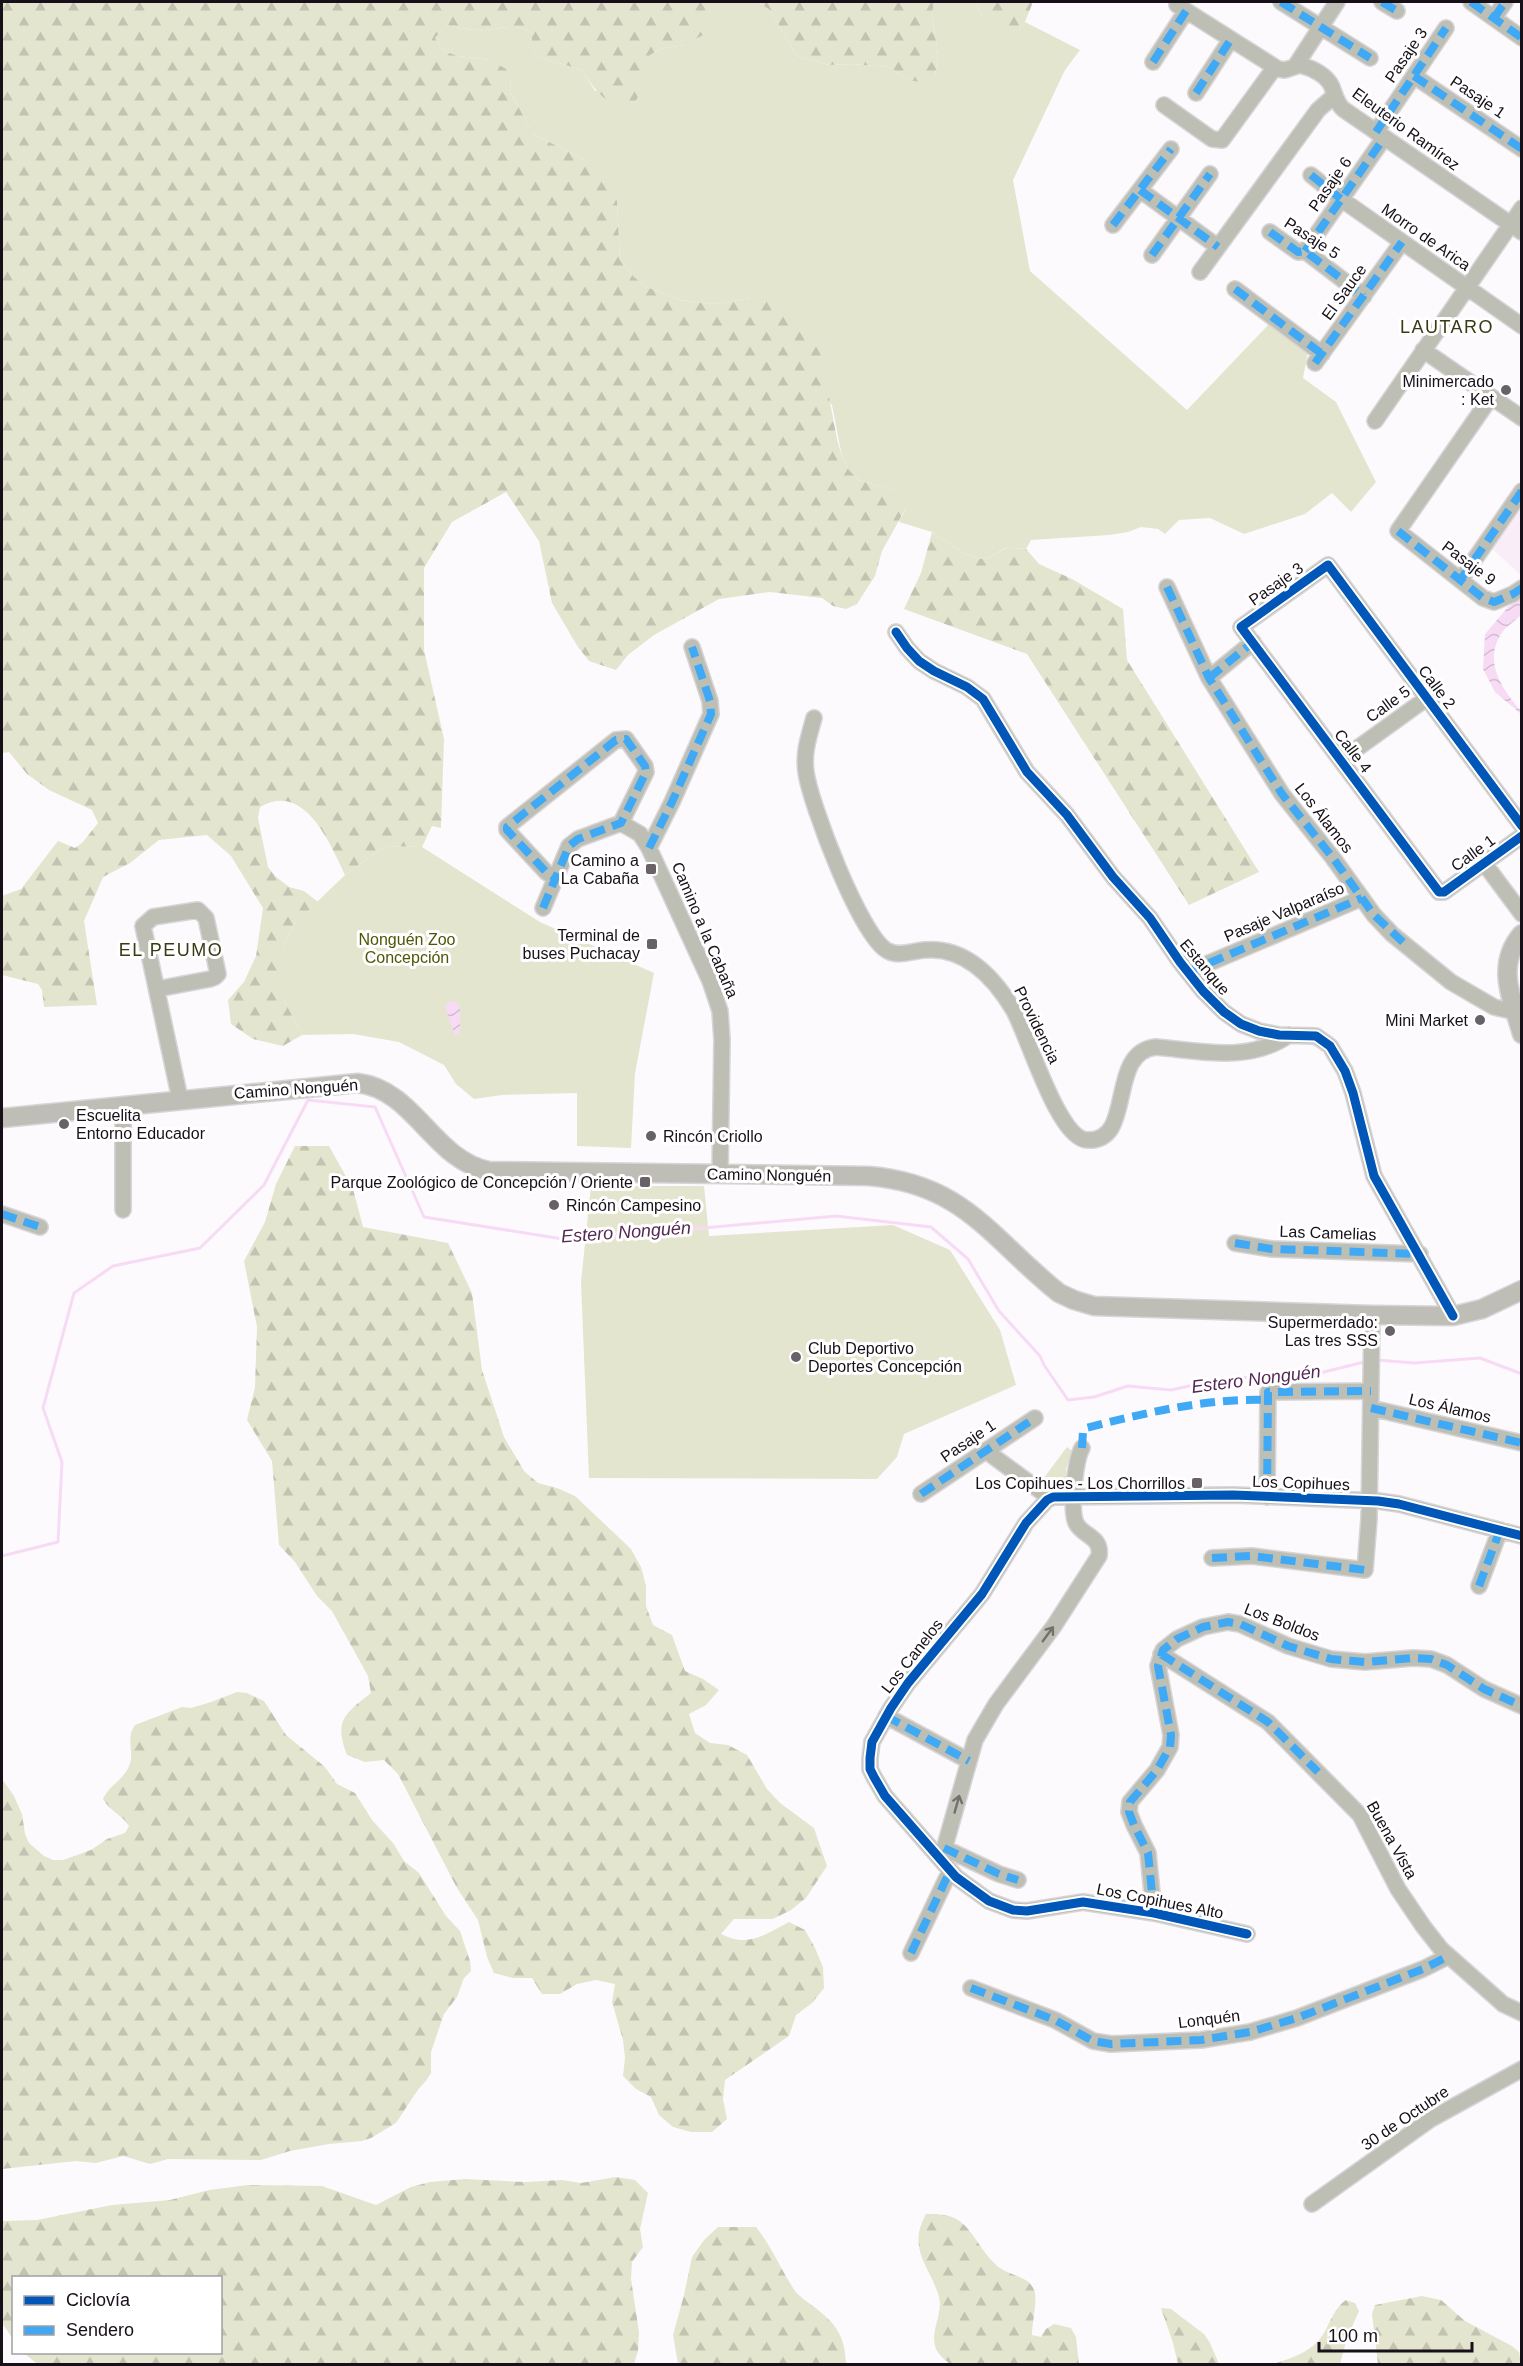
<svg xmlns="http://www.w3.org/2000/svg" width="1523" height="2366" font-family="Helvetica,sans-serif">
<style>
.built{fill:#f9eef8}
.green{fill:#e4e5cf}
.forest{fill:url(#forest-firs)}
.water{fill:url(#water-waves)}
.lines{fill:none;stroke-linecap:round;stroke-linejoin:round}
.stream{stroke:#f7dbf5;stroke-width:3}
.minor-casing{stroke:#d8d5d8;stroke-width:18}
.major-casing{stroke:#d8d5d8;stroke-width:21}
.minor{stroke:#bdbeb4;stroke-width:15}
.major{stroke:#bfbeb6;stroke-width:18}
.quiet{stroke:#3fa9f5;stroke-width:8;stroke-dasharray:15 8;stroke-linecap:butt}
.cycleway-casing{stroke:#fff;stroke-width:13}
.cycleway{stroke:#0057b8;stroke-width:9}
.oneway{stroke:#73706e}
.poi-dot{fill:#686268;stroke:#fff;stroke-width:2}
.labels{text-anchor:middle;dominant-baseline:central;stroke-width:6;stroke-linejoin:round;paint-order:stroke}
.street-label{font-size:16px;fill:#181018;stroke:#fff}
.poi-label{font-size:16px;fill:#181018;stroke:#fff;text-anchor:end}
.park-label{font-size:16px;fill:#515505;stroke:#fff}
.neighbourhood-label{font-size:18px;letter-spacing:1.5px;fill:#393b13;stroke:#fff}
.water-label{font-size:18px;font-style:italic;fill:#562855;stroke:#fff}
</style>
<defs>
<pattern id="forest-firs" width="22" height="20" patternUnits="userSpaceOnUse" patternTransform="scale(1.5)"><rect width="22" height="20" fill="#e4e5cf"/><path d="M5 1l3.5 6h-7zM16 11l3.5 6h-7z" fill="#c3c3b1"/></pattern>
<pattern id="water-waves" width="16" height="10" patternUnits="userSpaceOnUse" patternTransform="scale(1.5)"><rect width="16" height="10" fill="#f7dbf5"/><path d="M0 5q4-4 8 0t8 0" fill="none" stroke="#d3bbd1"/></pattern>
</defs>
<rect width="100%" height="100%" fill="#fdfafd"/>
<path class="built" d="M1521 497V575L1488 545Z"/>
<path class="green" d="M704 2H758L770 10 797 56 829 65 852 64 889 67 908 80 935 76 938 55 932 14 934 2H975L982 15 1019 30 1025 22 1080 50 1065 70 1013 180 1030 271 1187 410 1271 322 1308 352 1303 378 1336 402 1376 482 1351 512 1332 493 1305 514 1244 534 1210 518 1179 520 1165 534 1158 529 1141 527 1128 532 1109 535 1031 540 1026 549 1007 547 988 558 981 559 965 554 932 532 899 522 906 508 892 490 859 480 849 470 842 457 832 405 751 298 714 304 679 300 647 287 634 277 620 260 617 201 585 160 533 134 511 93 510 76 490 60 458 56 444 51 435 38 445 25C458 27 472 31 485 30 502 29 517 22 532 33V47L539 57 582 70 595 91 644 72 650 55 660 49 684 45Z
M385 846 422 847 540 922 654 973 635 1073 631 1148 577 1146V1093L502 1095 474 1099 456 1084 444 1065 399 1042 353 1034 302 1035 283 998V947L295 923 345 875Z
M591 1186H704L709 1236 893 1225 950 1250 1000 1330 1016 1385 904 1434 897 1457 877 1479 589 1478 581 1282Z
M1067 1447 1072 1451 1066 1469 1067 1488 1059 1487 1048 1490 1040 1483Z"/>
<path class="forest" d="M2 2H704L708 22 703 35 684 45 660 49 650 55 640 94 633 105C606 108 595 90 582 70L539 57 532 47V33C517 22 502 29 485 30 472 31 458 27 446 25L435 38 444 51 458 56 490 60 506 69 510 76 511 93 533 134 585 160 606 180 617 201 620 260 634 277 647 287 679 300 714 304 751 298 770 299 803 322 821 355 837 439 842 457 849 470 859 480 892 490 899 495 906 508 882 551 875 576 857 604 846 609 833 606 822 598 770 592 719 599 654 635 628 655 616 670 589 661 578 647 552 603 539 541 506 492 452 522 424 568V650L444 739 441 828 432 826 422 847 385 846 345 875C330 844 305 781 260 807L258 818 268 867 275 876 289 887 304 891 318 902 295 923 283 947V998L302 1035 283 1046 253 1039 231 1024 228 1000 244 982 256 956 263 908 231 856 207 835 159 840 130 863 103 877 84 921 97 1005 44 1007 42 990 38 984 2 975V896L21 889 58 841 75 848 82 843 98 823 92 810 49 790 27 774 9 752 2 753Z
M758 2H934L932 14 938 55 935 76 927 83 908 80 889 67 852 64 829 65 797 56 770 10Z
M975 2H1033L1025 22 1019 30 1003 31 982 15Z
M932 532 965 554 981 559 988 558 1008 547 1026 549 1039 564 1072 579 1123 609 1127 660 1259 872 1189 905 1027 654 904 609 921 573Z
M295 1146H329L353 1189 363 1227 448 1243 472 1293 482 1370 504 1437 524 1471 538 1483 557 1488 575 1496 631 1549 641 1567 646 1586V1606L653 1625 672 1635 685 1671 703 1679 719 1690 706 1705 689 1714 695 1733 710 1743 728 1745 747 1755 767 1789 780 1803 814 1828 827 1866 806 1898 791 1910 773 1919H734L721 1934C750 1948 763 1935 789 1922L805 1930 815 1948 823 1967 824 1988 812 2003 796 2015 789 2036 725 2080 723 2099 727 2119 712 2132H691L673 2127 659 2115 651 2097 636 2089 623 2076 625 2058 623 2040 612 2002 615 1984 596 1980 577 1984 560 1994H542L532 1978H513L494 1973 487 1957 478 1920 457 1888 398 1774 384 1760 365 1762 347 1755C334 1721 344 1714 371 1693L368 1676 332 1611 317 1596 295 1562 279 1545 272 1461 247 1420 255 1387 257 1327 244 1261 265 1222 276 1184Z
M237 1692 247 1693 264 1701 286 1735 325 1767 337 1784 355 1793 372 1820 393 1843 404 1861 419 1873 446 1916 460 1931 470 1961 471 1971 464 1978 457 1997 444 2014 431 2052V2073L426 2081 419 2088 396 2123 371 2138 362 2141 329 2144 290 2151 261 2160 168 2159 150 2164 123 2156 96 2163 76 2161 2 2169V1779L14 1796 22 1814 25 1834 29 1843 44 1856 53 1860H63L91 1850 107 1839 125 1833 129 1826C122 1815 110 1811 103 1799 109 1785 123 1781 129 1766 135 1753 125 1738 135 1725L182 1707 191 1708 211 1702Z
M616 2177 635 2180 648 2193 640 2229 643 2247 632 2262 631 2279 639 2332 638 2351 634 2364H37L24 2353 220 2352V2278H14L13 2339 2 2323V2221L37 2220 112 2205 170 2200 209 2190 248 2185 322 2186 376 2205 411 2187 430 2182 465 2179 525 2182 562 2180 581 2183Z
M926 2214C936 2214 949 2214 958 2220 974 2230 982 2255 1000 2268 1011 2276 1029 2276 1034 2290 1038 2299 1032 2322 1032 2335L1041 2337 1046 2329 1054 2324 1071 2328 1076 2337 1079 2364H950C947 2361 943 2359 940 2355 925 2337 944 2316 939 2297 931 2267 906 2250 926 2214Z
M718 2227H756C772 2247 781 2270 795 2291 800 2297 807 2302 813 2306 836 2324 845 2335 846 2364H678L673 2335 684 2295 692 2257 704 2240Z
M1422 2296 1441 2300 1465 2321 1512 2346 1519 2352 1521 2363 1378 2364 1372 2314 1375 2305Z
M1346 2300 1355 2303 1359 2311 1347 2338 1340 2364H1273C1289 2359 1308 2353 1319 2340 1330 2327 1331 2311 1346 2300Z
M1161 2308 1171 2309 1204 2334 1210 2343 1219 2364H1178L1173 2343Z"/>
<path class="water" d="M1521 598V615C1515 621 1505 627 1501 634 1483 663 1503 690 1521 711V714L1495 692 1483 669 1485 634 1508 607Z
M450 1001H454L460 1006V1033L455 1036 445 1007Z"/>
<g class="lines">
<path class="stream" d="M1377 1360 1414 1363 1480 1358 1522 1374
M2 1556 58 1542 62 1462 43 1408 74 1293 113 1266 200 1248 264 1185 308 1100 375 1107 424 1217 569 1240 836 1216 931 1227 968 1259 999 1311 1040 1356 1044 1365 1068 1400 1094 1397 1128 1386 1171 1390 1221 1379 1320 1373 1368 1361"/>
<g class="minor-casing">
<path id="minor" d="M1281 2 1370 58
M1382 2 1397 11
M1471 2 1522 38
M1177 5 1278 69 1285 70 1300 65C1312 68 1327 75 1332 87 1335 95 1336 102 1343 109L1522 232
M1494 18 1505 2
M1153 62 1186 11
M1296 65 1337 2
M1414 76 1522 149
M1196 93 1231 39
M1164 105 1212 139 1222 140 1275 67
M1376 132 1446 28
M1311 175 1341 199 1522 326
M1140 190 1218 247
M1113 225 1171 149
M1270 232 1298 252 1305 251 1364 296
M1305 251 1384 138
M1152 255 1210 174
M1200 272 1318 110 1335 95
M1235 289 1322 354
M1423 350 1522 418
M1315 363 1402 242
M1491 397 1398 531 1483 598 1494 602 1513 594 1522 588
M1375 421 1522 208
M1461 579 1522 491
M1167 587 1209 678 1282 794 1333 858 1374 915 1392 934 1451 982 1494 1007 1516 1012
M896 632 907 648 919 661 934 671 967 687 983 699 1027 772 1067 815 1113 877 1150 918 1180 962 1203 991 1224 1012 1241 1024 1259 1031 1279 1035 1316 1036 1330 1046 1345 1071 1353 1093 1374 1176 1453 1316
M1209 678 1253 642
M814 718C809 736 803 753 806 772 810 803 861 938 888 951 899 957 912 951 924 950 965 946 993 976 1013 1009 1028 1035 1058 1139 1087 1140 1136 1143 1106 1052 1156 1047 1202 1051 1249 1063 1289 1035
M1341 760 1427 698
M621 823 640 834 649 848 710 981 720 1011 722 1040 720 1175
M1522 826 1328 565 1241 627 1439 892H1444L1522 836
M649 848 672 802 711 714 710 701 692 647
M1484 863 1522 914
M543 908 569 846 578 839 621 823 646 772 645 766 626 739 616 740 507 827V830L546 872 555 878
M1188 972 1362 898
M157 989 210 979 215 977 218 974 206 918 198 910 153 917 143 926 180 1099
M123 1210V1106
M2 1214 40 1227
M1235 1243 1272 1249 1420 1254
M1371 1408 1522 1443
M986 1451 1050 1498
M921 1494 1035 1418
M1267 1497 1268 1392 1371 1391
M1212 1558 1252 1556 1365 1570 1369 1519 1372 1315
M1479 1586 1500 1530
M1161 1654 1268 1722 1360 1815 1398 1889 1423 1926 1441 1949 1503 2004 1522 2013
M886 1716 969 1761
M944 1848 999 1874 1018 1880
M941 1860 975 1740 996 1704 1054 1626 1099 1556C1102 1536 1083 1537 1076 1523 1070 1510 1075 1461 1082 1448
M1154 1913 1148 1853 1134 1825 1129 1812 1130 1802 1157 1770 1170 1747 1171 1735 1158 1666 1163 1650 1177 1639 1203 1627 1228 1622 1240 1624 1288 1646 1331 1659 1365 1662 1413 1658 1431 1659 1447 1665 1484 1689 1522 1706
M1247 1934 1154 1913 1083 1902 1027 1911 1013 1910 989 1901 956 1877 885 1796 874 1777 870 1769V1758L872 1742 891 1708 908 1683 982 1594 1026 1523 1047 1500 1053 1497 1233 1495 1378 1501 1399 1504 1522 1536
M911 1953 950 1871
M971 1988 1055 2020 1093 2041 1111 2044 1201 2040 1250 2032 1297 2018 1423 1969 1449 1956
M1312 2204 1431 2119 1522 2069"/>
</g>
<g class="major-casing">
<path id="major" d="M1522 934C1495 965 1512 999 1522 1034
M2 1118 358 1083C415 1090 433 1160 489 1171L869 1176C965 1184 991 1239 1059 1293L1074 1300 1094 1306 1372 1315 1453 1316 1482 1309 1522 1290"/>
</g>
<use href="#minor" class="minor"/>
<use href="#major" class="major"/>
<path class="quiet" d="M1281 2 1370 58
M1382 2 1397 11
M1471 2 1522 38
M1494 18 1505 2
M1153 62 1186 11
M1414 76 1522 149
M1196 93 1231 39
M1376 132 1446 28
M1311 175 1341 199
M1140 190 1218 247
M1113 225 1171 149
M1270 232 1298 252 1305 251 1364 296
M1305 251 1384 138
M1152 255 1210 174
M1235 289 1322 354
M1315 363 1402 242
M1398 531 1483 598 1494 602 1513 594 1522 588
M1461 579 1522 491
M1167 587 1209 678 1282 794 1333 858 1374 915 1404 943
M1209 678 1253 642
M649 848 672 802 711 714 710 701 692 647
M543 908 569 846 578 839 621 823 646 772 645 766 626 739 616 740 507 827V830L546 872 555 878
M1188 972 1362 898
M2 1214 40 1227
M1235 1243 1272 1249 1420 1254
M1371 1408 1522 1443
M1082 1448 1083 1431 1086 1428C1145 1413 1206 1398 1268 1400
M921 1494 1035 1418
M1267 1497 1268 1392 1371 1391
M1212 1558 1252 1556 1365 1570
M1479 1586 1500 1530
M1161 1654 1268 1722 1318 1772
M886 1716 969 1761
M944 1848 999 1874 1018 1880
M1154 1913 1148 1853 1134 1825 1129 1812 1130 1802 1157 1770 1170 1747 1171 1735 1158 1666 1163 1650 1177 1639 1203 1627 1228 1622 1240 1624 1288 1646 1331 1659 1365 1662 1413 1658 1431 1659 1447 1665 1484 1689 1522 1706
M911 1953 950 1871
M971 1988 1055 2020 1093 2041 1111 2044 1201 2040 1250 2032 1297 2018 1423 1969 1449 1956"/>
<g class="cycleway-casing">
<path id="cycleway" d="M896 632 907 648 919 661 934 671 967 687 983 699 1027 772 1067 815 1113 877 1150 918 1180 962 1203 991 1224 1012 1241 1024 1259 1031 1279 1035 1316 1036 1330 1046 1345 1071 1353 1093 1374 1176 1453 1316
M1522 826 1328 565 1241 627 1439 892H1444L1522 836
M1247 1934 1154 1913 1083 1902 1027 1911 1013 1910 989 1901 956 1877 885 1796 874 1777 870 1769V1758L872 1742 891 1708 908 1683 982 1594 1026 1523 1047 1500 1053 1497 1233 1495 1378 1501 1399 1504 1522 1536"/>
</g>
<use href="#cycleway" class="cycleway"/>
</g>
<defs><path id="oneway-shaft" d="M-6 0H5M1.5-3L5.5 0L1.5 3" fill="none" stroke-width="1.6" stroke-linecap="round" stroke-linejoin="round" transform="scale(1.5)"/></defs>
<g class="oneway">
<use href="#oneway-shaft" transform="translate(1048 1634) rotate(-54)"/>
<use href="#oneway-shaft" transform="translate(957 1804) rotate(-74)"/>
</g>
<g class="poi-dot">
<circle cx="1506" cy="390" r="6"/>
<rect x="645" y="863" width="12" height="12" rx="3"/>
<rect x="646" y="938" width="12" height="12" rx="3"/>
<circle cx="1480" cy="1020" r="6"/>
<circle cx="64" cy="1124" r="6"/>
<circle cx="651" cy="1136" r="6"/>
<rect x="639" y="1176" width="12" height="12" rx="3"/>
<circle cx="554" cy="1205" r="6"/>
<circle cx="1390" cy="1331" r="6"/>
<circle cx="796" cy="1357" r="6"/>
<rect x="1191" y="1477" width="12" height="12" rx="3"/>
</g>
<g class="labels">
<g class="street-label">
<text transform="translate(1406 55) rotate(-56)">Pasaje 3</text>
<text transform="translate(1478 97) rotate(34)">Pasaje 1</text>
<text transform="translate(1406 129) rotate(36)">Eleuterio Ramírez</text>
<text transform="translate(1330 184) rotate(-55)">Pasaje 6</text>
<text transform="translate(1426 237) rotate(35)">Morro de Arica</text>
<text transform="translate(1312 238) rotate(33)">Pasaje 5</text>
<text transform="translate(1344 292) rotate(-54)">El Sauce</text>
<text transform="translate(1469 563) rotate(37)">Pasaje 9</text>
<text transform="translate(1276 584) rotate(-35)">Pasaje 3</text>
<text transform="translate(1437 687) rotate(53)">Calle 2</text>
<text transform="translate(1388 704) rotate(-36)">Calle 5</text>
<text transform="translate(1353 751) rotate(53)">Calle 4</text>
<text transform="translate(1324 818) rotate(52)">Los Álamos</text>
<text transform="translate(1473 853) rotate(-36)">Calle 1</text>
<text transform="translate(1284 912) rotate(-23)">Pasaje Valparaíso</text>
<text transform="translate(705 930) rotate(67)">Camino a la Cabaña</text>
<text transform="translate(1205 967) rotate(50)">Estanque</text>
<text transform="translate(1037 1025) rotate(64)">Providencia</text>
<text transform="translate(296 1089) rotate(-4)">Camino Nonguén</text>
<text transform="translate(769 1175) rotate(1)">Camino Nonguén</text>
<text transform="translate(1328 1233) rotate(2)">Las Camelias</text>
<text transform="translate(1450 1408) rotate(13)">Los Álamos</text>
<text transform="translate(968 1441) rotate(-34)">Pasaje 1</text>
<text transform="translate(1301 1483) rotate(2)">Los Copihues</text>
<text transform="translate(1282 1622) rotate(21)">Los Boldos</text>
<text transform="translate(912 1656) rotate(-52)">Los Canelos</text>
<text transform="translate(1392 1840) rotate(61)">Buena Vista</text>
<text transform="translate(1160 1901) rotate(11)">Los Copihues Alto</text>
<text transform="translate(1209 2019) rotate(-7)">Lonquén</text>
<text transform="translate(1405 2118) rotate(-34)">30 de Octubre</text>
</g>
<g class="poi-label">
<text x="1494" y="381">Minimercado<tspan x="1494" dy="18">: Ket</tspan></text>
<text x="639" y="860">Camino a<tspan x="639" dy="18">La Cabaña</tspan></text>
<text x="640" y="935">Terminal de<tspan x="640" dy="18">buses Puchacay</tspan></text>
<text x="1468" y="1020">Mini Market</text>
<text x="76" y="1115" text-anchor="start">Escuelita<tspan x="76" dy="18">Entorno Educador</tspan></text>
<text x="663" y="1136" text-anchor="start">Rincón Criollo</text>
<text x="633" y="1182">Parque Zoológico de Concepción / Oriente</text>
<text x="566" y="1205" text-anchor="start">Rincón Campesino</text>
<text x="1378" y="1322">Supermerdado:<tspan x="1378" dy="18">Las tres SSS</tspan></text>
<text x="808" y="1348" text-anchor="start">Club Deportivo<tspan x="808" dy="18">Deportes Concepción</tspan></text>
<text x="1185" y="1483">Los Copihues - Los Chorrillos</text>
</g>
<g class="park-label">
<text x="407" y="939">Nonguén Zoo<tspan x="407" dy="18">Concepción</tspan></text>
</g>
<g class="neighbourhood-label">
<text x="1447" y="327">LAUTARO</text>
<text x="171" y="950">EL PEUMO</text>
</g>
<g class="water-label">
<text transform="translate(626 1232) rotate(-4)">Estero Nonguén</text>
<text transform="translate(1256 1379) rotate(-7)">Estero Nonguén</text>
</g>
</g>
<rect width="1523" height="2366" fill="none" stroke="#181018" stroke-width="6"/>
<rect x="12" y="2276" width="210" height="78" fill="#ffffff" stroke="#a39fa3" stroke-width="1.5"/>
<rect x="24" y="2296" width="30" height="9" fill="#0057b8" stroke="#a39fa3" stroke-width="1.5"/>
<text x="66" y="2306" font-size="18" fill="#181018">Ciclovía</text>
<rect x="24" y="2326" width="30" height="9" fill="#3fa9f5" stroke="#a39fa3" stroke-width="1.5"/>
<text x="66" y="2336" font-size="18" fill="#181018">Sendero</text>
<path d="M1319 2342v9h153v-9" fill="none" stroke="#181018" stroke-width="3"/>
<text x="1328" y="2342" font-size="18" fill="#181018" stroke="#ffffff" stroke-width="4.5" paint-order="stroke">100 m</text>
</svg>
